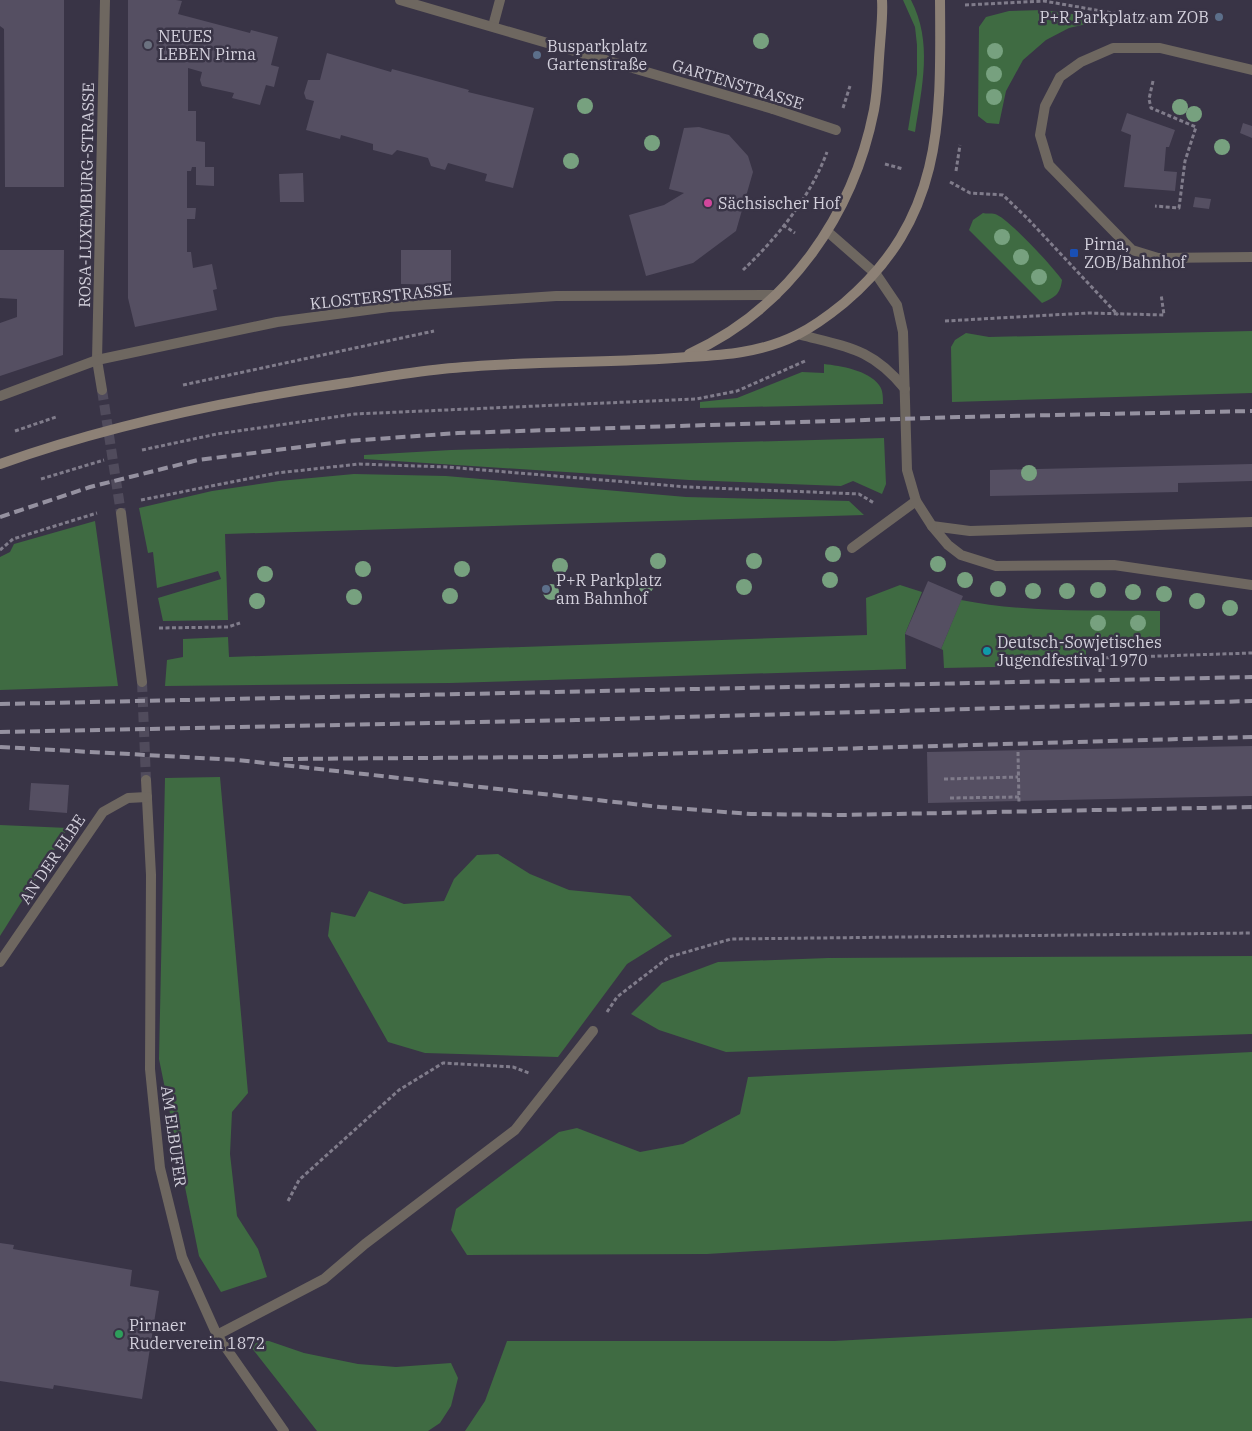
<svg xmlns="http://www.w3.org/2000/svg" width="1252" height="1431" font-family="'IBM Plex Serif',serif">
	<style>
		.green { fill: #3f6b42 }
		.building { fill: #554f62 }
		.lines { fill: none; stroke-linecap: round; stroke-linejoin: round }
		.minor-tunnel { stroke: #504b5c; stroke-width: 10; stroke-dasharray: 10 5; stroke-linecap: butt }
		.path { stroke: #807c8b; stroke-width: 3; stroke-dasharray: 4 2.5; stroke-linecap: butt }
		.service { stroke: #6e6760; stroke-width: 10 }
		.minor { stroke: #6e6760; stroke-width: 10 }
		.secondary { stroke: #8d8176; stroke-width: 10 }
		.rail { stroke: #9591a0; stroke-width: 4; stroke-dasharray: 10 5; stroke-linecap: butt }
		.tree { fill: #77a17f }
		.service-dot { fill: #5c6f8a; stroke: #393446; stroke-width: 2 }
		.worship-dot { fill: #6b7280; stroke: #393446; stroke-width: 2 }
		.hotel-dot { fill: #d1479c; stroke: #393446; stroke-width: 2 }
		.transit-dot { fill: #1a4fb4; stroke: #393446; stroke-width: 2 }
		.culture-dot { fill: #0f9aa8; stroke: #393446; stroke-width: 2 }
		.leisure-dot { fill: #2e9e5b; stroke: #393446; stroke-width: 2 }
		.labels { text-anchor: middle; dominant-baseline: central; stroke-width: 5; stroke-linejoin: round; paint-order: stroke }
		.poi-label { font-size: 16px; fill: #d3d0dc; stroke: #393446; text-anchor: start }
		.street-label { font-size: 16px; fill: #d3d0dc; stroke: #393446 }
	</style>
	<rect width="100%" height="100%" fill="#393446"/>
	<g class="green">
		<path d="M903,0h8c22,42 11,87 4,132l-7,-2 9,-56v-29l-2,-18z"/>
		<path d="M1044,10l64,9 -39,9 -23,12 -23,20 -17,31 -7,33 -12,-1 -9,-7 1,-89 7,-10 23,-6z"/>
		<path d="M983,213c3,1 8,0 12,1 12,3 59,54 67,66 -2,15 -7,17 -20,23l-73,-73 4,-10z"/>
		<path d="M1252,331v62l-300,9 -1,-55 4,-7 11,-7 23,4z"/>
		<path d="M824,364c17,2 44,6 55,21 4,5 4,12 4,19l-183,4v-6l37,-4 65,-26 22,1z"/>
		<path d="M884,438l2,46 -4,10 -29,-13 -12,5 -152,-6 -325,-21v-4l87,-5z"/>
		<path d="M354,474l92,2 240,21 163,4 15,14 -639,19 3,86 -65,1 -5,-23 63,-19 -3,-8 -61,17 -4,-36 -5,1 -9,-45 73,-17 67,-10z"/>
		<path d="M95,521l23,165 -118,4v-133l10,-5 4,-8z"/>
		<path d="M900,585l22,7 -17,42 1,35 -456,14 -285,3 2,-26 16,-3v-18l45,-2 1,20 638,-22 -1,-37z"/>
		<path d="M961,600c66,13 132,10 199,11v26l-74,2v26l-142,3 -1,-18 -2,-1z"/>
		<path d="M220,777l28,316 -16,19 -2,42 7,62 21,33 9,28 -46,15 -22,-36 -40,-197 6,-281z"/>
		<path d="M0,825l68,3 -68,108z"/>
		<path d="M498,854l32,20 39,16 61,6 42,40 -45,28 -69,93 -133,-4 -37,-11 -60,-106 3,-24 24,5 14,-26 35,13 40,-3 10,-22 23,-24z"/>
		<path d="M1252,956v78l-526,18 -67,-22 -28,-16 31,-31 56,-21 110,-4z"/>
		<path d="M1252,1052v169l-545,33 -240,1 -16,-25 5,-21 103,-77 18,-4 63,24 43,-8 57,-30 8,-37z"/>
		<path d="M1252,1318v113h-787l20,-30 22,-60h327z"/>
		<path d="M259,1341h10l35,12 54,11 38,3 55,-4 7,15 -7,28 -11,17 -12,8h-111l-66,-84z"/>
	</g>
	<g class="building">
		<path d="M0,0h64v187h-59l-1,-158 -4,-3z"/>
		<path d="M128,0h48l6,1 -4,13 72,19 1,-3 27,7 -7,28 8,2 -5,20 -8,-2 -6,20 -28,-7 2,-5 -32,-7 -2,-6 2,-8 -14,-4v43h8v30l9,1v25h9v19l-18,-1v-18h-4l-1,4h-4v37h9l-1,11h-8v33h4l2,16 19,-4 5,25 -4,1 4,20 -82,17 -7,-29z"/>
		<path d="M327,53l64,19 1,-3 77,21 -1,2 66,16 -21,80 -28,-7 2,-7 -39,-11 -3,7 -14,-4 -3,-8 -31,-8 -5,5 -19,-5v-6l-32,-9 -1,4 -34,-9 8,-29 -8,-2 -2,-6 4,-13h12z"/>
		<path d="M1127,113l48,17 -6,17h-3l-2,24 13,1 -2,19 -51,-4 7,-52 -10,-4z"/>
		<path d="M1243,123l9,3v12l-12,-5z"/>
		<path d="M699,127l30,8 19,21 5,16 -17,59 -43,32 -47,13 -17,-61 35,-10 20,-12 -15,-4 15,-61z"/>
		<path d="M303,173l1,29h-24l-1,-28z"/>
		<path d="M1195,197l16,2 -2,10 -16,-2z"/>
		<path d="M0,250h64l-1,105 -63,21v-53l17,-6v-18l-17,-1z"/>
		<path d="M401,250h50v35l-50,-1z"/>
		<path d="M1252,464v17l-74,2v9l-188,4v-26z"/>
		<path d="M928,581l35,15 -22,53 -36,-15z"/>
		<path d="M1252,746v50l-324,7 -1,-51z"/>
		<path d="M31,783l38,2 -2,28 -38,-3z"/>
		<path d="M0,1243l14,2 -1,4 119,21 -2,16 29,5 -17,108 -88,-14 -1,4 -53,-8z"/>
	</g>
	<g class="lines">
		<g class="minor-tunnel">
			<path d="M102,390l19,123"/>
			<path d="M142,682l4,98"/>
		</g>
		<g class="path">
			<path d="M965,5l79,-4 115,20"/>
			<path d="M1153,81l-4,18 2,9 45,19 -11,34 -6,47 -24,-2"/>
			<path d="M843,108l7,-22"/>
			<path d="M885,164l18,5"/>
			<path d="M956,171l4,-26"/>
			<path d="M950,182l20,11 33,2 24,23 91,97"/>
			<path d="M783,225l12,8"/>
			<path d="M743,270c34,-32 68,-74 84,-118"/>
			<path d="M945,321l143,-8 76,2 -3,-21"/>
			<path d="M183,385l251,-54"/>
			<path d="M15,431l41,-14"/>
			<path d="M142,450l75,-16 138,-20 341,-15 41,-8 68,-30"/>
			<path d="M41,479l63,-19"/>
			<path d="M141,500l136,-27 82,-9 88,3 240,20 172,7 15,9"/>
			<path d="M0,550l13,-11 84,-26"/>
			<path d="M159,628l69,-1 12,-4"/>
			<path d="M1100,672v-14l152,-5"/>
			<path d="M1018,752l1,52"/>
			<path d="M944,779l74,-2"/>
			<path d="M950,798l69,-1"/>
			<path d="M607,1012l10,-15 52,-40 62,-18 521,-6"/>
			<path d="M288,1201l11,-21 100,-90 44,-27 70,4 16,6"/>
		</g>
		<g class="service">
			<path d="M493,26l7,-26"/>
			<path d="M1252,70l-92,-22h-47l-32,14 -21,15 -15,29 -5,29 9,30 83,85 26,8 94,-1"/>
			<path d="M773,109l63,21"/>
			<path d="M1252,522l-282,9 -38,-5 16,19 13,10 35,11 118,-1 138,20"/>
			<path d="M852,548l64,-47"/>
			<path d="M217,1335l107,-56 41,-35 150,-114 78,-99"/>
		</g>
		<g class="minor">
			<path d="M400,0l373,109"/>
			<path d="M828,232l48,42 21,31 6,27 4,138 9,31 16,25"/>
			<path d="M801,335c47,12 72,14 104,54"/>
			<path d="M102,390l-5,-30 8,-360"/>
			<path d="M0,396l97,-36 180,-38 112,-15 167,-11 220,-1"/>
			<path d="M121,513l21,169"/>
			<path d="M146,780l5,95 -1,194 10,99 22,89 35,78 67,96"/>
			<path d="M0,962l103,-150 25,-14 19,-1"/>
		</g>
		<g class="secondary">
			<path d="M689,354c99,-45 164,-138 185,-244 4,-21 4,-43 6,-65 1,-15 3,-30 2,-45"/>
			<path d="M0,464c112,-40 229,-64 346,-81 32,-5 64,-11 96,-14 82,-9 164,-5 246,-12 18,-1 37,-2 54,-5 43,-7 69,-22 102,-49 100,-85 97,-183 96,-303"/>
		</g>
		<g class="rail">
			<path d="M0,517l90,-30 108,-27 150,-19 110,-8 501,-16 293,-6"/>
			<path d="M0,704l1252,-27"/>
			<path d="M0,732l576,-12 676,-19"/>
			<path d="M0,747l238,13 422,47 91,7 90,1 411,-8"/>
			<path d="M283,759l269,-2 700,-20"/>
		</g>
	</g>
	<g class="tree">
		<circle cx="761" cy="41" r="8"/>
		<circle cx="995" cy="51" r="8"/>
		<circle cx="994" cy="74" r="8"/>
		<circle cx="994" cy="97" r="8"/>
		<circle cx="585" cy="106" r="8"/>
		<circle cx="1180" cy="107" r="8"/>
		<circle cx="1194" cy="114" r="8"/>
		<circle cx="652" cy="143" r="8"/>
		<circle cx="1222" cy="147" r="8"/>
		<circle cx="571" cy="161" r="8"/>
		<circle cx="1002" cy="237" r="8"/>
		<circle cx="1021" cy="257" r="8"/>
		<circle cx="1039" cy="277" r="8"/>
		<circle cx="1029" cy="473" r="8"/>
		<circle cx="833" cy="554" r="8"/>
		<circle cx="658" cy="561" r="8"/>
		<circle cx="754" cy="561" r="8"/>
		<circle cx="938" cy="564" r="8"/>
		<circle cx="560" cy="566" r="8"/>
		<circle cx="363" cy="569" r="8"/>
		<circle cx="462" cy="569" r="8"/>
		<circle cx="265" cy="574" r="8"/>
		<circle cx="830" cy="580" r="8"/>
		<circle cx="965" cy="580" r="8"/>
		<circle cx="646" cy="585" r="8"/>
		<circle cx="744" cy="587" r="8"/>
		<circle cx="998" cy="589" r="8"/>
		<circle cx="1098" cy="590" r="8"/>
		<circle cx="1033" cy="591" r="8"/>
		<circle cx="1067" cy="591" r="8"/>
		<circle cx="551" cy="592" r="8"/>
		<circle cx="1133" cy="592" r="8"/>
		<circle cx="1164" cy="594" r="8"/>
		<circle cx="450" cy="596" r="8"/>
		<circle cx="354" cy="597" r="8"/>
		<circle cx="257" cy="601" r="8"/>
		<circle cx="1197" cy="601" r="8"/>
		<circle cx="1230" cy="608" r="8"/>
		<circle cx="1098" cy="623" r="8"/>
		<circle cx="1138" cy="623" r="8"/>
	</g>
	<g class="service-dot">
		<circle cx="1219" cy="17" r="5"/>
		<circle cx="537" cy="55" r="5"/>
		<circle cx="546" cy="589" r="5"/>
	</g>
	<circle class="worship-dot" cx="148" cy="45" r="5"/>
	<circle class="hotel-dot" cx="708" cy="203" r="5"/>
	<rect class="transit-dot" x="1069" y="248" width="10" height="10" rx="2.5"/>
	<circle class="culture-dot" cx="987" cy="651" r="5"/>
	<circle class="leisure-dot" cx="119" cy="1334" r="5"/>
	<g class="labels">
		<g class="poi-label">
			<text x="1209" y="17" text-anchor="end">P+R Parkplatz am ZOB</text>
			<text x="158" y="36">NEUES<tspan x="158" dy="18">LEBEN Pirna</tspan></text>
			<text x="547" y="46">Busparkplatz<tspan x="547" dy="18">Gartenstraße</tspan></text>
			<text x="718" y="203">Sächsischer Hof</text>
			<text x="1084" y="244">Pirna,<tspan x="1084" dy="18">ZOB/Bahnhof</tspan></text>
			<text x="556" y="580">P+R Parkplatz<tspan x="556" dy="18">am Bahnhof</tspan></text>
			<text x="997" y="642">Deutsch-Sowjetisches<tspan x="997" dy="18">Jugendfestival 1970</tspan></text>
			<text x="129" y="1325">Pirnaer<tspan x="129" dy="18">Ruderverein 1872</tspan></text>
		</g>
		<g class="street-label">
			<text transform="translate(738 84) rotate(17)">GARTENSTRASSE</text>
			<text transform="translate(86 195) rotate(-89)">ROSA-LUXEMBURG-STRASSE</text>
			<text transform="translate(381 296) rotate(-6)">KLOSTERSTRASSE</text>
			<text transform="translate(52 859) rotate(-56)">AN DER ELBE</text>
			<text transform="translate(174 1136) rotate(82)">AM ELBUFER</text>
		</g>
	</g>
</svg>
